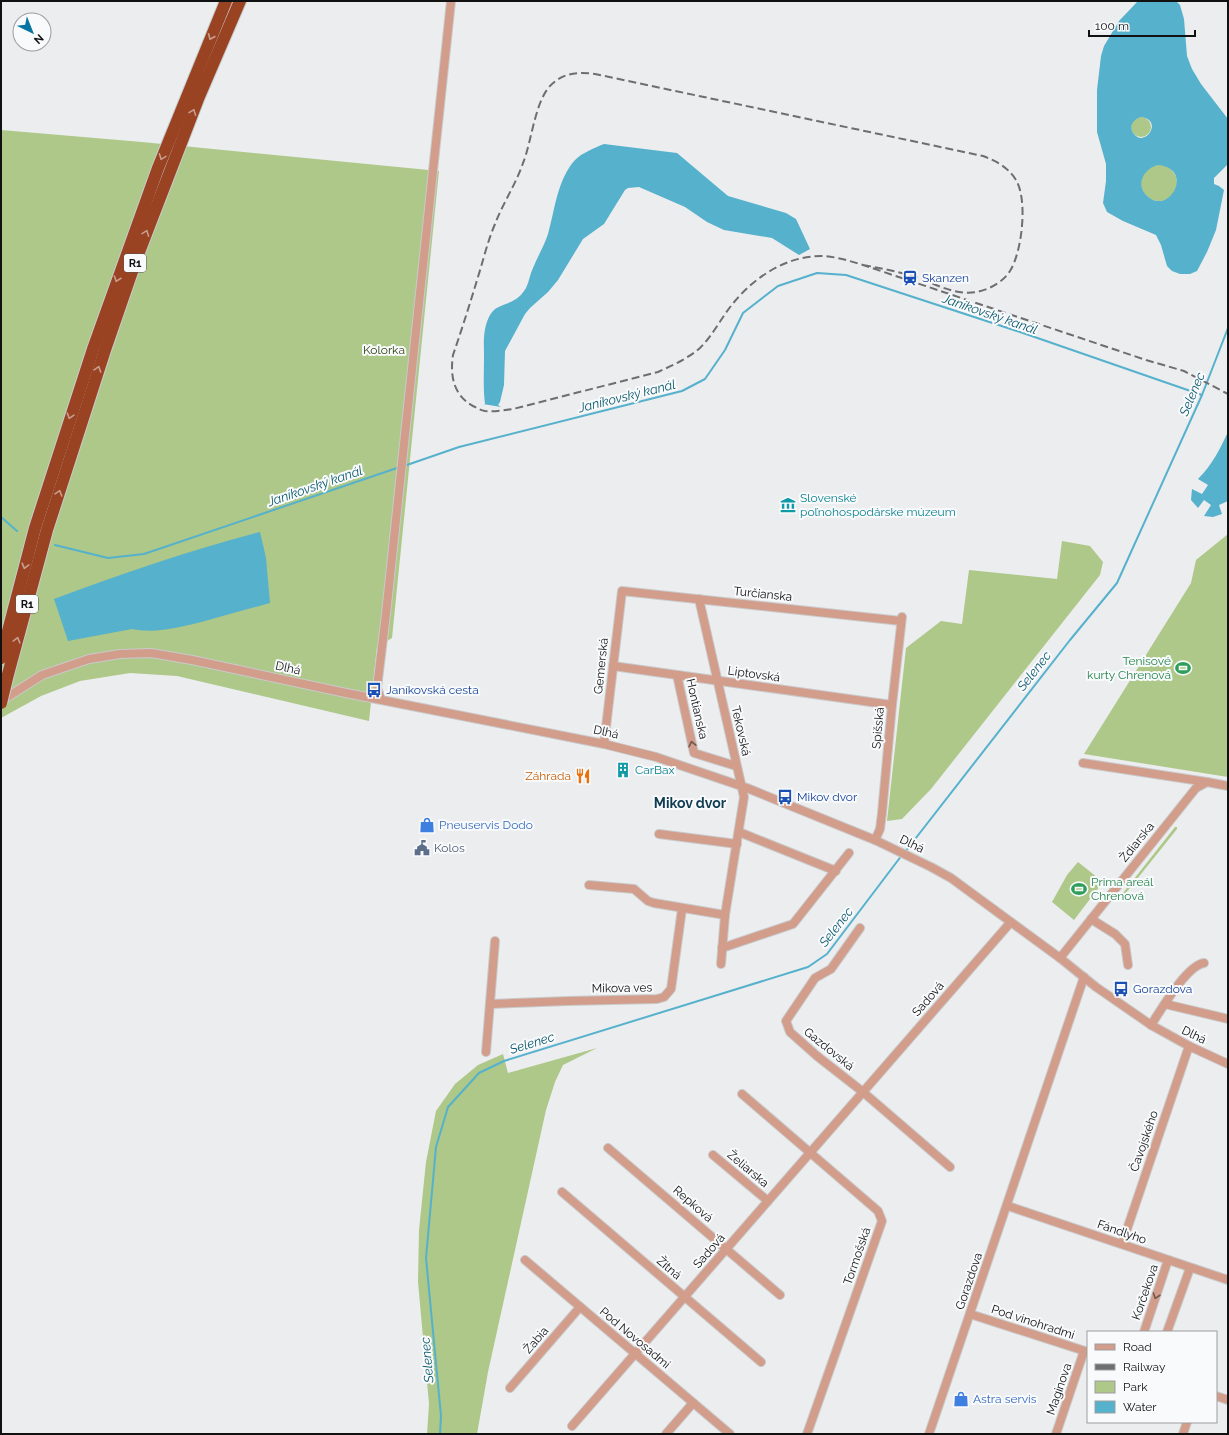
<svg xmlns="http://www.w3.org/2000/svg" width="1229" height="1435" font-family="Raleway,sans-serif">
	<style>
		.green { fill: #adc888 }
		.water { fill: #55b1cc; fill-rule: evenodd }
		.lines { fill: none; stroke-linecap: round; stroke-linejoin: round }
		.stream { stroke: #55b1cc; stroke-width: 2 }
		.minor-casing { stroke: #c9cacc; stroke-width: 10 }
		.highway-casing { stroke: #c9cacc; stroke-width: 14 }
		.minor { stroke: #d29d8a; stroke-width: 8 }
		.highway { stroke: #994322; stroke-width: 12 }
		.rail { stroke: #6e6e70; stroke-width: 2; stroke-dasharray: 8 4; stroke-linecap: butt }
		.highway-bridge-casing { stroke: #c9cacc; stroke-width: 14; stroke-linecap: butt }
		.highway-bridge { stroke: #994322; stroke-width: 12 }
		.oneway { stroke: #c99e8f }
		.oneway2 { stroke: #72574e }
		.labels { text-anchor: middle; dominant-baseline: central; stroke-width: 4; stroke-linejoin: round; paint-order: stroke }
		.shield { fill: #f9fafc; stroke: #575758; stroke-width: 1 }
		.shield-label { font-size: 11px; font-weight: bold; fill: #111112 }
		.transit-label { font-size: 12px; fill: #164399; stroke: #f9fafc; text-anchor: start }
		.park-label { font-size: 12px; fill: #2f4110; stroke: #f9fafc }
		.culture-label { font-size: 12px; fill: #0d838f; stroke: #f9fafc; text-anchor: start }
		.street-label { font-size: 12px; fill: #111112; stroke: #f9fafc }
		.leisure-label { font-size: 12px; fill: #27864d; stroke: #f9fafc; text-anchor: end }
		.food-label { font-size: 12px; fill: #c56008; stroke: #f9fafc; text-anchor: end }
		.shop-label { font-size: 12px; fill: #366cbe; stroke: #f9fafc; text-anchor: start }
		.service-label { font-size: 12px; fill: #4e5e75; stroke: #f9fafc; text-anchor: start }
		.water-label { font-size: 13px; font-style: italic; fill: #0c5a6d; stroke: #f9fafc }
		.quarter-label { font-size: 14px; font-weight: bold; fill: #103d52; stroke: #f9fafc }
	</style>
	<rect width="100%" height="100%" fill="#ecedef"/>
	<g class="green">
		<circle cx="1141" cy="127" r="10"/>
		<path d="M1,130l141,12 297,29 -47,467 -15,9 -8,74 -192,-45 -47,-3 -50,8 -39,15 -40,22z"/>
		<circle cx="1159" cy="183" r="18"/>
		<path d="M1228,534v243l-144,-23 107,-171 5,-23z"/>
		<path d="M1062,541l28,5 13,16 -3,13 -169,214 -29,30 -15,2 19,-173 35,-27 21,3 7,-54 88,9z"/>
		<path d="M1175,827h2v2l-52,65 -2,1v-2z"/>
		<path d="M1078,862l25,20 -29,38 -22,-18 15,-27z"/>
		<path d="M597,1048l-34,17 -8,17 -9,28 -58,262 -11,62h-50l2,-30 -11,-122 1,-52 7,-68 10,-51 19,-27 23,-19 25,-11 5,19z"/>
	</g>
	<g class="water">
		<path d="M1138,1h38l4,4 4,14 3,37 5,13 9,15 27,35v45l-14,14v6l5,2 5,4 -8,40 -9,22 -10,19 -7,3h-10l-8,-3 -5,-5 -6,-21 -5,-10 -33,-14 -16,-9 -4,-9 3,-22v-17l-9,-32v-42l4,-34 3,-10 15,-25zM1141,117c23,3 4,31 -7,17 -6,-7 -1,-15 7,-17zM1158,165c38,4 10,53 -12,30 -11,-12 -1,-27 12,-30z"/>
		<path d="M604,144l73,9 51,43 58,17 10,6 14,30 -11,6 -27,-17 -48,-8 -17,-8 -22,-15 -46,-20 -11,1 -3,2 -21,34 -21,15 -25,41 -10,12 -18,16 -5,6 -20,37 -1,34 -4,17 -2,3 3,2 -18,-3h2c-2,-16 -1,-32 -1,-48 0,-11 -1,-20 2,-31 7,-22 14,-16 30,-26 4,-2 8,-8 10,-11 3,-6 4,-14 7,-20 5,-12 11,-22 15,-34 7,-24 9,-54 27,-74 7,-7 19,-12 29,-16z"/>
		<path d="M1228,432v69l-9,4 3,9 -9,3 -9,-1 7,-11 -7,-5 -6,8 -7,-8 1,-11 10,5 6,-9 -10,-6c14,-14 22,-30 30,-47z"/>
		<path d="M260,532l6,26 4,45c-22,6 -43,12 -65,18 -24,6 -49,13 -73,8l-64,12 -14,-42c68,-25 136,-49 206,-67z"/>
	</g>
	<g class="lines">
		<g class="stream">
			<path d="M404,466l55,-19 223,-56 23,-12 20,-29 18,-37 35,-27 39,-13 29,2 177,58 179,62"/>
			<path d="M1,517l16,14"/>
			<path d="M55,545l53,13 36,-4 256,-87"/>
			<path d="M905,852l165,-212 47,-57 85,-188 26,-67"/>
			<path d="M440,1434l1,-18 -15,-158 10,-111 12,-40 31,-34 25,-12 304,-94 19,-13 75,-99"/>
		</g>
		<defs>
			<g id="minor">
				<path d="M699,599l45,198 -19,118 -4,49"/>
				<path d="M613,666l279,39"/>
				<path d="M677,675l17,78 42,13"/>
				<path d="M381,699l-4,-11 9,-74 65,-613"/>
				<path d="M1,701l41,-26 47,-16 31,-5 31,-1 41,7 154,33 258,51 52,13 91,31 128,52 56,27 20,11 109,80 36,29 55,38 38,21 39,18"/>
				<path d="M604,744l18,-153 279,30"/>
				<path d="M1083,763l124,19"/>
				<path d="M739,832l97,39"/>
				<path d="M659,834l78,10"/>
				<path d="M875,840l5,-11 2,-16 10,-108 10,-88"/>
				<path d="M589,885l45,4 14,12 6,2 71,12"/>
				<path d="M1091,919l24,15 10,10 3,21"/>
				<path d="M722,948l71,-24 56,-71"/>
				<path d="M1060,958l136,-170 11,-6 21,4"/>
				<path d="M490,1004l78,-3 89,-2 7,-2 7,-8 11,-80"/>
				<path d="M1165,1004l63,15"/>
				<path d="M1151,1025c10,-15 35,-59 53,-62"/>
				<path d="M486,1052l9,-111"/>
				<path d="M742,1094l136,117 4,10 -75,213"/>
				<path d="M608,1148l172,147"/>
				<path d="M713,1155l55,46"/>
				<path d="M950,1167l-87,-75 147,-169"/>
				<path d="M562,1192l199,170"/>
				<path d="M1008,1206l220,74"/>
				<path d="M1122,1244l67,-198"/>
				<path d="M525,1260l205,174"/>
				<path d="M970,1314l118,38"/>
				<path d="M1144,1332l24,-72"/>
				<path d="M1167,1332l23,-64"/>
				<path d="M510,1388l70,-81"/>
				<path d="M1216,1396l12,4"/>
				<path d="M572,1426l291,-334 -46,-36 -27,-24 -4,-11 29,-43 16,-9 29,-41"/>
				<path d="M666,1434l27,-31"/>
				<path d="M929,1434l155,-457"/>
				<path d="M1056,1434l28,-83"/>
				<path d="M1183,1434l4,-12"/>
			</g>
			<g id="highway">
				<path d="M1,658l34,-130 58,-179 65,-181 68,-167"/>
				<path d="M7,678l40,-148 58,-180 31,-90 62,-161 42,-98"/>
			</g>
		</defs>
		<use href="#minor" class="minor-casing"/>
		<use href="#highway" class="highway-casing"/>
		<use href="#minor" class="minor"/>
		<use href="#highway" class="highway"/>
		<path class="rail" d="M863,265c18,3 36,7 53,12 20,7 39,19 61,15 13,-3 26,-10 33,-21 12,-19 18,-71 6,-91 -8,-13 -20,-19 -33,-24l-388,-82c-16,-2 -30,-2 -43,10 -17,15 -20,57 -29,79 -7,21 -20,40 -28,61 -6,14 -10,29 -14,43 -9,30 -18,59 -28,88 -3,20 0,40 20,51 4,2 7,4 12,5 9,1 19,-1 28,-2l145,-37c15,-7 29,-13 42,-24 14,-14 22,-32 35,-47 22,-26 54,-46 89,-45 13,1 26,5 39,9l283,95 38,11 44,23"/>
		<defs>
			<path id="highway-bridge" d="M1,703l6,-25"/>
		</defs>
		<use href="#highway-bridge" class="highway-bridge-casing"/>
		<use href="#highway-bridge" class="highway-bridge"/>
	</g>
	<defs><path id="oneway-chevron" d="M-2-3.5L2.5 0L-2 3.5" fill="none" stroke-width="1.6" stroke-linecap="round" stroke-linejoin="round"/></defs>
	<g class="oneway">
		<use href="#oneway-chevron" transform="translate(211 37) rotate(113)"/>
		<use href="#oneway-chevron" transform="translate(193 112) rotate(-69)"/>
		<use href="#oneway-chevron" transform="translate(162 157) rotate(111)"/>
		<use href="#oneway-chevron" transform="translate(146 233) rotate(-69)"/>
		<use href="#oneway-chevron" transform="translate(117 279) rotate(109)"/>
		<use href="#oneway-chevron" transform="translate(98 369) rotate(-72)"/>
		<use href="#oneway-chevron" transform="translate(70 416) rotate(107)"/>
		<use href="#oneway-chevron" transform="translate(59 493) rotate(-73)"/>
		<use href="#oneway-chevron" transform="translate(25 566) rotate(105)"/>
		<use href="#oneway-chevron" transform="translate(17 640) rotate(-75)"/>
	</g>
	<g class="oneway2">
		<use href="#oneway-chevron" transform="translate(692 744) rotate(-103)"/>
		<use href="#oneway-chevron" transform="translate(1156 1296) rotate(109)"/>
	</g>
	<defs>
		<symbol id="station-bare" viewBox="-9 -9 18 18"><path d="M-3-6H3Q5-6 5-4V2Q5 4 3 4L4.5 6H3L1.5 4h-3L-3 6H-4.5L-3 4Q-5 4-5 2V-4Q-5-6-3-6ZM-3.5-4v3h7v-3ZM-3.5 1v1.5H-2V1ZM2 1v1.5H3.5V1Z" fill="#1a4fb4" stroke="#f9fafc" stroke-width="2.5" paint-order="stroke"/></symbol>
		<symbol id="museum-bare" viewBox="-9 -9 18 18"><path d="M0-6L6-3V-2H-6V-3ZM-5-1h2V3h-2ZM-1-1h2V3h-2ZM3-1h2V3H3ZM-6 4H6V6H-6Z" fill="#0f9aa8" stroke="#f9fafc" stroke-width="2.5" paint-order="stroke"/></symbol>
		<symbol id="stadium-bare" viewBox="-9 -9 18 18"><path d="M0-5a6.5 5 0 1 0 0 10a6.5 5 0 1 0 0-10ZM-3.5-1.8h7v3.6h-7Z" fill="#2e9e5b" stroke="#f9fafc" stroke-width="2.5" paint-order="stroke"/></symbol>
		<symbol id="bus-bare" viewBox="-9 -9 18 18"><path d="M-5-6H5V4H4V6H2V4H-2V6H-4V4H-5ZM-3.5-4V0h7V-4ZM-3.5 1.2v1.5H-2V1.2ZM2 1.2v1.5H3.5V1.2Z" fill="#1a4fb4" stroke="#f9fafc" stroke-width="2.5" paint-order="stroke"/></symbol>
		<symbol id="building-bare" viewBox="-9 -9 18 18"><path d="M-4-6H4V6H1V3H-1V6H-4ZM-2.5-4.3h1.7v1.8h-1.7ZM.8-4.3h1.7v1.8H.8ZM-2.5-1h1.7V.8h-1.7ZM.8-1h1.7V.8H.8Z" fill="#0f9aa8" stroke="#f9fafc" stroke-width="2.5" paint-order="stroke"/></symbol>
		<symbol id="restaurant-bare" viewBox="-9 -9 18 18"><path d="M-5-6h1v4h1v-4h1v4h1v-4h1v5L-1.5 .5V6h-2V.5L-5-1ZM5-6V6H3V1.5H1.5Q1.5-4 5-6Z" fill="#e8710a" stroke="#f9fafc" stroke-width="2.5" paint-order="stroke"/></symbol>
		<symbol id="shop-bare" viewBox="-9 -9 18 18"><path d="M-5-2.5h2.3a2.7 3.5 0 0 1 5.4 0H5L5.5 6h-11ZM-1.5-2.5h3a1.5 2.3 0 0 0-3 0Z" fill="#3f7fe0" stroke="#f9fafc" stroke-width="2.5" paint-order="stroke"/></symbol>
		<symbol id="civic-bare" viewBox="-9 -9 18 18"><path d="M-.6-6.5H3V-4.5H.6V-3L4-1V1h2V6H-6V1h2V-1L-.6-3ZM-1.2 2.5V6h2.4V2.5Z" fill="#5c6f8a" stroke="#f9fafc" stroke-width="2.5" paint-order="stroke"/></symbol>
	</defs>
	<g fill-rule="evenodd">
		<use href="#station-bare" x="899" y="267" width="22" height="22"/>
		<use href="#museum-bare" x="777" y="494" width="22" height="22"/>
		<use href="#stadium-bare" x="1172" y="657" width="22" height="22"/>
		<use href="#bus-bare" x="363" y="679" width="22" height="22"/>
		<use href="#building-bare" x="612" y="759" width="22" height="22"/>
		<use href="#restaurant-bare" x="572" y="765" width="22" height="22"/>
		<use href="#bus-bare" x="774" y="786" width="22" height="22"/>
		<use href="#shop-bare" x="416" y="814" width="22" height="22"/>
		<use href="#civic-bare" x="411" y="837" width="22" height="22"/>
		<use href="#stadium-bare" x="1068" y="878" width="22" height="22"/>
		<use href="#bus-bare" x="1110" y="978" width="22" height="22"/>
		<use href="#shop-bare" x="950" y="1388" width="22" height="22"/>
	</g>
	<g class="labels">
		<g class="shield">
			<rect x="124" y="254" width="22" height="18" rx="3"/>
			<rect x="16" y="595" width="22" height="18" rx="3"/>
		</g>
		<g class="shield-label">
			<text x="135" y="263">R1</text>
			<text x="27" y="604">R1</text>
		</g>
		<g class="transit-label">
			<text x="922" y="278">Skanzen</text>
			<text x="386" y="690">Janíkovská cesta</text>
			<text x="797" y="797">Mikov dvor</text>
			<text x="1133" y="989">Gorazdova</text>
		</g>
		<g class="park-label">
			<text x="384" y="350">Kolorka</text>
		</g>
		<g class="culture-label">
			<text x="800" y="498">Slovenské<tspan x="800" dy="14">poľnohospodárske múzeum</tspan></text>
			<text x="635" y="770">CarBax</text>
		</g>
		<g class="street-label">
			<text transform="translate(763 594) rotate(6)">Turčianska</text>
			<text transform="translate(601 666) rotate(-84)">Gemerská</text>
			<text transform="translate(288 668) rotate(12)">Dlhá</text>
			<text transform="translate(754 674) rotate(8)">Liptovská</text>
			<text transform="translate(697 709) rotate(77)">Hontianska</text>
			<text transform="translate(878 728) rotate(-85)">Spišská</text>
			<text transform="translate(741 731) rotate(77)">Tekovská</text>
			<text transform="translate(606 732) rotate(12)">Dlhá</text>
			<text transform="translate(1137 842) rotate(-51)">Ždiarska</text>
			<text transform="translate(912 844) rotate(26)">Dlhá</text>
			<text transform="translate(622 988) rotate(-1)">Mikova ves</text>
			<text transform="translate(928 999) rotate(-49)">Sadová</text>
			<text transform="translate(1194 1035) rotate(26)">Dlhá</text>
			<text transform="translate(829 1049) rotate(39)">Gazdovská</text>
			<text transform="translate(1144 1141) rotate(-71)">Čavojského</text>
			<text transform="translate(748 1169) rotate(40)">Želiarska</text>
			<text transform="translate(693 1204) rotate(41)">Repková</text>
			<text transform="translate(1122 1232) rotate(19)">Fándlyho</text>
			<text transform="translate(709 1251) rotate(-49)">Sadová</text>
			<text transform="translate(857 1256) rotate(-71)">Tormošská</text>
			<text transform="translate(669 1268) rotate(41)">Žitná</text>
			<text transform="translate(969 1281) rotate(-71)">Gorazdova</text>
			<text transform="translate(1145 1292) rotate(-71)">Korčekova</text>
			<text transform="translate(1033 1322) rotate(18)">Pod vinohradmi</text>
			<text transform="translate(635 1338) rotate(40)">Pod Novosadmi</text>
			<text transform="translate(536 1340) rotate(-49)">Žabia</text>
			<text transform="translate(1059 1389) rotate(-71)">Maginova</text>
		</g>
		<g class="leisure-label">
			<text x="1171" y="661">Tenisové<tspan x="1171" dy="14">kurty Chrenová</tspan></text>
			<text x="1091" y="882" text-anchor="start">Prima areál<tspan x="1091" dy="14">Chrenová</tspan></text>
		</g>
		<g class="food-label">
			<text x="571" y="776">Záhrada</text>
		</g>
		<g class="shop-label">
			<text x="439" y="825">Pneuservis Dodo</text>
			<text x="973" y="1399">Astra servis</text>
		</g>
		<g class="service-label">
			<text x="434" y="848">Kolos</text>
		</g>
		<g class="water-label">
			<text transform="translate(990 314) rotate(19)">Janíkovský kanál</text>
			<text transform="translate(1192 394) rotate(-67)">Selenec</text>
			<text transform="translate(627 396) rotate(-14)">Janíkovský kanál</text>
			<text transform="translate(315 486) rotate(-19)">Janíkovský kanál</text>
			<text transform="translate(1034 671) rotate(-52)">Selenec</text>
			<text transform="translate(836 927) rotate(-52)">Selenec</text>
			<text transform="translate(532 1043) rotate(-17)">Selenec</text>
			<text transform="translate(427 1360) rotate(-95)">Selenec</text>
		</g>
		<g class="quarter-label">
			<text x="690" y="803">Mikov dvor</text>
		</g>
	</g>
	<rect width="1229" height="1435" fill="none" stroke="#111112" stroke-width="4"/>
	<rect x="1087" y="1331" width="130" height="92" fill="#f9fafc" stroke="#9c9d9e"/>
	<rect x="1095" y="1344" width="20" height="6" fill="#d29d8a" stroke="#9c9d9e"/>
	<text x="1123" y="1351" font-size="12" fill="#111112">Road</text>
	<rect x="1095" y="1364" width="20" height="6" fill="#6e6e70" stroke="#9c9d9e"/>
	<text x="1123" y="1371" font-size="12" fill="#111112">Railway</text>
	<rect x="1095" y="1381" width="20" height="12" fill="#adc888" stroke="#9c9d9e"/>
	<text x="1123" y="1391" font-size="12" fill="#111112">Park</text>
	<rect x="1095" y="1401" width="20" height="12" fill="#55b1cc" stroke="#9c9d9e"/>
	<text x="1123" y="1411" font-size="12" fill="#111112">Water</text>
	<g transform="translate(32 32) rotate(137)"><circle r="19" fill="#f9fafc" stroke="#9c9d9e"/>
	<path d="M0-3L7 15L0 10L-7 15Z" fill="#0676a0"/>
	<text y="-6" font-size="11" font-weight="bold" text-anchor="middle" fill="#111112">N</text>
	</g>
	<path d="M1089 30v6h106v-6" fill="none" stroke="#111112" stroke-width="2"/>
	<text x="1095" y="30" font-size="12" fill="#111112" stroke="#f9fafc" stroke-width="3" paint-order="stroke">100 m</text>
</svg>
